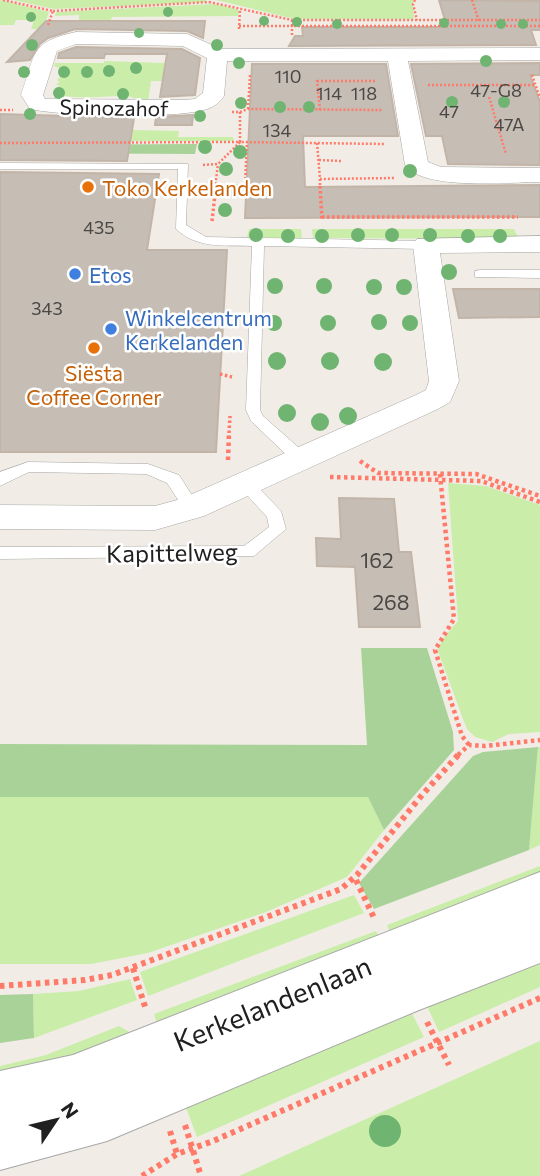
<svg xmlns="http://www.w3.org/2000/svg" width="540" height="1176" font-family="Commissioner,sans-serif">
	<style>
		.grass { fill: #caedaa }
		.forest { fill: #a9d299 }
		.building { fill: #c6bdb5; stroke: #c3b4a8; stroke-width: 2 }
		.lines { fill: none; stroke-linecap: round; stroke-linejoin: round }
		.service-casing { stroke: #a7a7a7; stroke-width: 1 }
		.minor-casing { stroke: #a7a7a7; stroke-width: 1 }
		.tertiary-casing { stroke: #a7a7a7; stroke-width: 2 }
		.path-far3 { stroke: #ff7a69; stroke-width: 2.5; stroke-dasharray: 2 2; stroke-linecap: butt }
		.path-far2 { stroke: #ff7a69; stroke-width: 3.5; stroke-dasharray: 2.5 2.5; stroke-linecap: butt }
		.path-far1 { stroke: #ff7a69; stroke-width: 4.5; stroke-dasharray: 3.5 3.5; stroke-linecap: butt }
		.path { stroke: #ff7a69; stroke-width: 6; stroke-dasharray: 4.5 4.5; stroke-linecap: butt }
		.service { fill: #fff; fill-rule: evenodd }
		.minor { fill: #fff; fill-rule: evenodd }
		.tertiary { fill: #fff; fill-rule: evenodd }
		.tree { fill: #70b472 }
		.food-dot { fill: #e8710a; stroke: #fff; stroke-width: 2.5 }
		.shop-dot { fill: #3f7fe0; stroke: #fff; stroke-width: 2.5 }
		.labels { text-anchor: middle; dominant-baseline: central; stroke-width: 5; stroke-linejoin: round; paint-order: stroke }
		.far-number-label { font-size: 18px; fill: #4a4745 }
		.far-street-label { font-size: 21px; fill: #202020; stroke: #fff }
		.far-food-label { font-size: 21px; fill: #c56008; stroke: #fff; text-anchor: start }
		.far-shop-label { font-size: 21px; fill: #366cbe; stroke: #fff; text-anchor: start }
		.number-label { font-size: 21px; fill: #4a4745 }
		.street-label { font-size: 24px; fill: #202020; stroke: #fff }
		.near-street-label { font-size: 28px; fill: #202020; stroke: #fff }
	</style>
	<rect width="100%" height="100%" fill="#f1ede6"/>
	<g class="grass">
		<path d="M0,0l49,12 -6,17h-12l3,-9h-18l-2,5h-14z"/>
		<path d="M13,0h193l1,2 -153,7z"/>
		<path d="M216,0h197l1,19h-119z"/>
		<path d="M214,4l22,5 3,1 -1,6 -126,1 -1,3 -32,1v-6l-24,1 1,-4z"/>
		<path d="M104,61l61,2 -2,18h-12l-3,21c-8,0 -14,-5 -21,-6 -19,-1 -57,5 -74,-3l5,-2 -3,-3 5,-2 -4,-2 4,-2 -3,-2 6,-6 -3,-2 3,-2 -9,-4 1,-3h49z"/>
		<path d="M132,130l47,1 -1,6h55l1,4h-234l131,-5z"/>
		<path d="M249,229h52l1,10 -55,-2z"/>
		<path d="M312,229h202l5,10 -206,-1z"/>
		<path d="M448,483l38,3 54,19v227l-31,2 -17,8 -17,-5 -8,-8 -4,-10 -25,-68 4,-11 16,-19z"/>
		<path d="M538,747h2v98l-11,5z"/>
		<path d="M0,797h368l16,33 -37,47 -81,35 -118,41 -57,11h-91z"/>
		<path d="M540,866v16l-146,61 -7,-18z"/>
		<path d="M354,895l10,18 -216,83 -8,-24z"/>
		<path d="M376,931l7,15 -222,91 -7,-23z"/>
		<path d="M540,950v37l-101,45 -17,-37z"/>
		<path d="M130,979l7,21 -103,38 -1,-44 46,-3z"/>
		<path d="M406,1002l18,35 -227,100 -15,-40z"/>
		<path d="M119,1026l9,5 4,6 -132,52v-23l46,-11z"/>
		<path d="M540,1041v135h-301z"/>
	</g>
	<g class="forest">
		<path d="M197,144l-2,10 -195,-1v-8z"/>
		<path d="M361,648h66l26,84 1,18 -70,80 -16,-33h-368v-53l367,1z"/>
		<path d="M538,747l-9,103 -155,59 -15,-26 114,-127 10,-4z"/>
		<path d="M33,994l1,44 -34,5v-48z"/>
	</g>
	<g class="building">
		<path d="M439,0l101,1v29h-9l5,15 -247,1 6,-10h8l-1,-9h145z"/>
		<path d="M46,21h159l-2,17 -16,-7 -112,-2 -27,9 -8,6 -10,16 -23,2z"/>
		<path d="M76,47l106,2 18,9 -5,37 -35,2 7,-43h-62l-1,4h-46l1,-5z"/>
		<path d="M540,63v12h-10l10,27v63l-92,-1 -6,-28h-16l-15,-72z"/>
		<path d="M252,64h134l12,72h-95l2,51 235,-2v32l-295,1z"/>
		<path d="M0,114l134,4 -7,43 -127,-1z"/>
		<path d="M193,115l-1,10h-37l1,-8z"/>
		<path d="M0,172l159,2 -12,76h80l-11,202h-216z"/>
		<path d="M453,289h87v28l-81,1z"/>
		<path d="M339,498l55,1 5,53h12l9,75h-61l-4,-60 -38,-1 -1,-28 25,1z"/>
	</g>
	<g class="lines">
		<defs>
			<g id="service">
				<path d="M0,163l188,1 -2,61 20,12 220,4 6,4 -6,4 -162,-3 -4,164 3,6 44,39 2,4 -8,5 -6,-1 -44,-42 -5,-11 6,-164c-29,-1 -54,3 -76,-17l2,-60h-178z"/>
				<path d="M480,270h60v8l-65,-1v-6z"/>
				<path d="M28,462l120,2 31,11 21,33 -8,6 -6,-2 -19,-29 -21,-9 -117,-2 -29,14v-14z"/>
				<path d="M245,479l6,1 30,31 5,18 -32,27 -254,3v-12l244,-1 25,-19 -2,-10 -30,-33z"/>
			</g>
			<g id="minor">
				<path d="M76,32l111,2 34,15 319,-1v12l-132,1 20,101 13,5 99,1v14c-31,0 -117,9 -135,-17l-17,-104h-161l-3,35c-4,6 -10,11 -17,13 -27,10 -147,7 -177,0l-9,-14c15,-41 8,-53 55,-63zM76,44l107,2 24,12 -4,35 -8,6 -11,1 -139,-1 -2,-4 14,-44z"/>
				<path d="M540,236v16l-100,1 19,128 -9,21 -12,7 -234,107 -49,14 -155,-1v-24l155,1 26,-7 235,-104 10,-5 3,-9 -16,-136 4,-6z"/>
			</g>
			<path id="tertiary" d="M540,872v91l-121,47 -312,131 -107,29v-99l73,-16z"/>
		</defs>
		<use href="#service" class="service-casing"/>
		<use href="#minor" class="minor-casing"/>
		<use href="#tertiary" class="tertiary-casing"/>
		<g class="path-far3">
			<path d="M3,0l50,11 -5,14"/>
			<path d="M415,0l-2,4 4,16"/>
			<path d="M472,0l7,21"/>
			<path d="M209,2l83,18h248"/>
			<path d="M53,11l156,-9"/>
			<path d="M292,20v6h248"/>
			<path d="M239,26h53v9"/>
			<path d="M239,29l1,-20"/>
			<path d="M532,75l8,23"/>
			<path d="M317,80l3,30"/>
			<path d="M317,81h59"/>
			<path d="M428,85h108"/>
			<path d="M489,97l17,57"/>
			<path d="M248,109l2,-34"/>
			<path d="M0,110h13"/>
			<path d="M240,112l8,-3 134,1"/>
			<path d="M0,143l240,-1v-30h-10"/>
			<path d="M317,143l3,36 75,-1"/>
			<path d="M319,160l22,1"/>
			<path d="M203,165l15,-1 22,-22 145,2"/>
			<path d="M320,179v9"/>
			<path d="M245,183l2,-41"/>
			<path d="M215,188l3,-24"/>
		</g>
		<g class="path-far2">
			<path d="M320,186l2,34"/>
			<path d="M322,217h196"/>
			<path d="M212,221l4,-35"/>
			<path d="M220,374l12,3"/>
			<path d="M229,433l1,-17"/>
		</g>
		<g class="path-far1">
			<path d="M228,460l1,-28"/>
			<path d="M360,461l18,12 98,1 64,22"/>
			<path d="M440,474l14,145 -19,31 27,86 7,9"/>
			<path d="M330,477l151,4 59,21"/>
			<path d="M458,755l11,-10 16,1 55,-6"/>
		</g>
		<g class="path">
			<path d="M356,880l19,40"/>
			<path d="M133,968l13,42"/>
			<path d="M0,986l85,-6 27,-5 229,-86 16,-14 65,-80 38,-42"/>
			<path d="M427,1022l22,43"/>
			<path d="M185,1125l16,51"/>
			<path d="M170,1131l7,23"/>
			<path d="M142,1176l35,-22 36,-13 327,-143"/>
		</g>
		<use href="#service" class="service"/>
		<use href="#minor" class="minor"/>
		<use href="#tertiary" class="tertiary"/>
	</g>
	<g class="tree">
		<circle cx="168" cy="12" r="5"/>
		<circle cx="31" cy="17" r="5"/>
		<circle cx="264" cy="21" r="5"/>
		<circle cx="297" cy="22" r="5"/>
		<circle cx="444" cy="23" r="5"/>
		<circle cx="337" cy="24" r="5"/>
		<circle cx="501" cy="24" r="5"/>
		<circle cx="523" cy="24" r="5"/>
		<circle cx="139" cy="33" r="5"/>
		<circle cx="32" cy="45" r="6"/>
		<circle cx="217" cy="45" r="6"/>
		<circle cx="486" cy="61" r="6"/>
		<circle cx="239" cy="63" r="6"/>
		<circle cx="136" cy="68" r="6"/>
		<circle cx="109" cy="71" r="6"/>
		<circle cx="24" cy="72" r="6"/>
		<circle cx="64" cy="72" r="6"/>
		<circle cx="87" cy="72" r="6"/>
		<circle cx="59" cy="93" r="6"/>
		<circle cx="123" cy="94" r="6"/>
		<circle cx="452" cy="102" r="6"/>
		<circle cx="504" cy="102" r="6"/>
		<circle cx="241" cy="103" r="6"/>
		<circle cx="280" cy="107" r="6"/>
		<circle cx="309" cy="107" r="6"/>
		<circle cx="30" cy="114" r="6"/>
		<circle cx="200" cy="116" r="6"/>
		<circle cx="205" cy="147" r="7"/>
		<circle cx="240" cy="152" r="7"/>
		<circle cx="226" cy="169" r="7"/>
		<circle cx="410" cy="171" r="7"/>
		<circle cx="235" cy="191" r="7"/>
		<circle cx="225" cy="210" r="7"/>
		<circle cx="256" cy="235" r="7"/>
		<circle cx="358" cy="235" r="7"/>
		<circle cx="392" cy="235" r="7"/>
		<circle cx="430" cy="235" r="7"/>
		<circle cx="288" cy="236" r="7"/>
		<circle cx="322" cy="236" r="7"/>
		<circle cx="468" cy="236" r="7"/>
		<circle cx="500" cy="236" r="7"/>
		<circle cx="449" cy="272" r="8"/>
		<circle cx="275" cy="286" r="8"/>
		<circle cx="324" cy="286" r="8"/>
		<circle cx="374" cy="287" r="8"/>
		<circle cx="404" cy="287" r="8"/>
		<circle cx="379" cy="322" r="8"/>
		<circle cx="274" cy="323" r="8"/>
		<circle cx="328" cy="323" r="8"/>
		<circle cx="410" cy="323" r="8"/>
		<circle cx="277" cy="361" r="9"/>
		<circle cx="330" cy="361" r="9"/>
		<circle cx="383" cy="362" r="9"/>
		<circle cx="287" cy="413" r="9"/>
		<circle cx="348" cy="416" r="9"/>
		<circle cx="320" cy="422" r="9"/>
		<circle cx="385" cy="1131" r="16"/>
	</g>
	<g class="food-dot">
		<circle cx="88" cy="187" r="7"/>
		<circle cx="94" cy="348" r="7"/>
	</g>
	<g class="shop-dot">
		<circle cx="75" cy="274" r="7"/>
		<circle cx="111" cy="329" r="7"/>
	</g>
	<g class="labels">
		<g class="far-number-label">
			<text x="288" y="76">110</text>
			<text x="496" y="90">47-G8</text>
			<text x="329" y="93">114</text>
			<text x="364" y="93">118</text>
			<text x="449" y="111">47</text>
			<text x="509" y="124">47A</text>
			<text x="277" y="130">134</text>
			<text x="99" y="227">435</text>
			<text x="47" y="308">343</text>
		</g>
		<g class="far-street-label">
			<text transform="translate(114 107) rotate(1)">Spinozahof</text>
		</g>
		<g class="far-food-label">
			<text x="102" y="187">Toko Kerkelanden</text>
			<text x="94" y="372" text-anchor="middle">Siësta<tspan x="94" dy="24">Coffee Corner</tspan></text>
		</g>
		<g class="far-shop-label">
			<text x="89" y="274">Etos</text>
			<text x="125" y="317">Winkelcentrum<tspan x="125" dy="24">Kerkelanden</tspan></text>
		</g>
		<g class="number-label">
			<text x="377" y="559">162</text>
			<text x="391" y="601">268</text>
		</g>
		<g class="street-label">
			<text transform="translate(172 552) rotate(-1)">Kapittelweg</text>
		</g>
		<g class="near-street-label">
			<text transform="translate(272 1003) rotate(-22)">Kerkelandenlaan</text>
		</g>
	</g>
	<g transform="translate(56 1120) rotate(55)" stroke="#ffffff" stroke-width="5" paint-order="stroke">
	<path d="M0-5L12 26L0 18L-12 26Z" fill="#202020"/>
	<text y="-10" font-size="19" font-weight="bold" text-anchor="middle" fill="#202020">N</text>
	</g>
</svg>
